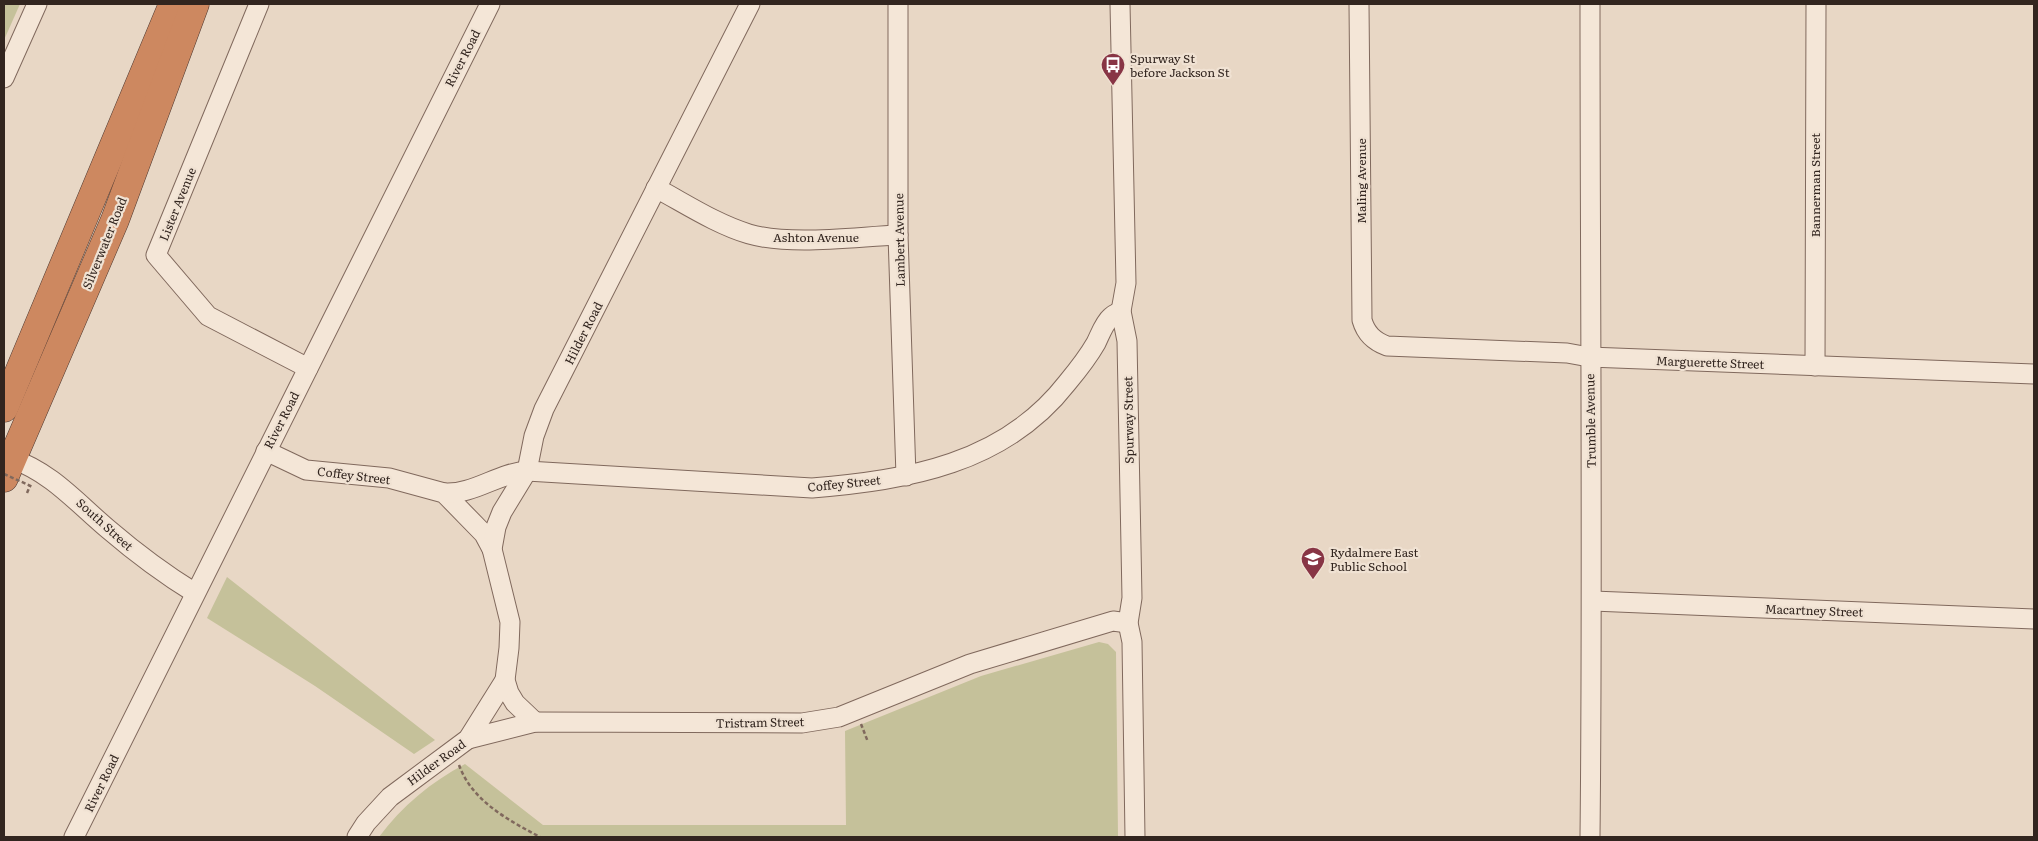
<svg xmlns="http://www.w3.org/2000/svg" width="2038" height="841" font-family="Literata,serif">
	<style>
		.green { fill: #c5c19a }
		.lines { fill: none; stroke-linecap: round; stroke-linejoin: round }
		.minor-casing { stroke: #80695d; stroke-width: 21 }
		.highway-casing { stroke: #4f3931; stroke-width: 29 }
		.path { stroke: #80695d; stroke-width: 2.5; stroke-dasharray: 4 2.5; stroke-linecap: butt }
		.minor { stroke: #f4e6d7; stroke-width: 19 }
		.highway { stroke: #cd8860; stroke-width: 28 }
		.path-bridge { stroke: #80695d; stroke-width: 2.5; stroke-dasharray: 4 2.5; stroke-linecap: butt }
		.labels { text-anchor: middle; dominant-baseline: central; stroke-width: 4.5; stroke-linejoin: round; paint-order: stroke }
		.street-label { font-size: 12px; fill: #32251f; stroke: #f0e2d3 }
		.poi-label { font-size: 12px; fill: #32251f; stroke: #f0e2d3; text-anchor: start }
	</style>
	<rect width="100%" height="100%" fill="#e8d7c5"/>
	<g class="green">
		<path d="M4,4h16l-16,36z"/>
		<path d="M227,577l208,163 -21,14 -99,-68 -108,-68z"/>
		<path d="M1099,642l9,2 8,8 2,185h-739c23,-31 52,-55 86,-73l78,61h303l-1,-94 136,-55z"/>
	</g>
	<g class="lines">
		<defs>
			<g id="minor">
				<path d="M259,4l-103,251 52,61 100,52"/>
				<path d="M898,4v231l8,241"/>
				<path d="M1120,4l6,279 -5,28 6,30 5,257 -4,25 4,19 3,195"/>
				<path d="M1359,4l3,316c4,14 12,21 25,26l180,7 22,4 445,17"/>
				<path d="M1590,4c0,278 3,555 0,833"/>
				<path d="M4,78l33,-74"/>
				<path d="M656,188c30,16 60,36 93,46 42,12 104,3 149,1"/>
				<path d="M1815,366l1,-362"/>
				<path d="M266,451l40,19 83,8 55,15 40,41 8,15"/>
				<path d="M12,459c39,13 65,44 96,70 28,24 56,45 87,64"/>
				<path d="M444,493c29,2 54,-20 83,-22l285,17c96,-8 192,-24 255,-105 10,-12 21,-26 29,-40 4,-8 8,-20 15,-26 3,-3 6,-4 10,-6"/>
				<path d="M1593,601l441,18"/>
				<path d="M535,722l-20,-19 -6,-10 -4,-13 4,-32 1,-26 -18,-73 4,-22 6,-15 25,-41 7,-35 10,-27 206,-405"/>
				<path d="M468,739l67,-17 267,1 37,-6 131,-53 143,-43 15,2"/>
				<path d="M74,837l416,-833"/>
				<path d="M357,837l9,-14 24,-26 78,-58 37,-59"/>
			</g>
			<g id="highway">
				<path d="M4,408l169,-404"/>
				<path d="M4,478l111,-258 80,-216"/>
			</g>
		</defs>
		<use href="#minor" class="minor-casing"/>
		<use href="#highway" class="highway-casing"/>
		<g class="path">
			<path d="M27,493l3,-7"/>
			<path d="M861,724l7,18"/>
			<path d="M459,765c13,36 49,55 81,72"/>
		</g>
		<use href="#minor" class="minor"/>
		<use href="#highway" class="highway"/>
		<path class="path-bridge" d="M4,474l29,13"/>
	</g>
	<defs>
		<symbol id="bus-pin" viewBox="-11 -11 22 30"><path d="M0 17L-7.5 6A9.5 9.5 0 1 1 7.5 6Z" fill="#883545" stroke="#f0e2d3"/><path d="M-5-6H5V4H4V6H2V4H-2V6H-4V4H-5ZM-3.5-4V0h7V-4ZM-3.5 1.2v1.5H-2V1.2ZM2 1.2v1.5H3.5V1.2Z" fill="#fff"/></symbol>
		<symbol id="school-pin" viewBox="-11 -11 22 30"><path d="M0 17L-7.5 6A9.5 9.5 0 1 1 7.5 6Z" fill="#883545" stroke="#f0e2d3"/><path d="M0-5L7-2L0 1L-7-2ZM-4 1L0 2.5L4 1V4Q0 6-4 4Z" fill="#fff"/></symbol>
	</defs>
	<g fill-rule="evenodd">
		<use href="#bus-pin" x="1099" y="51" width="28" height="38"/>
		<use href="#school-pin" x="1299" y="545" width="28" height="38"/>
	</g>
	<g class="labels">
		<g class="street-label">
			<text transform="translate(462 58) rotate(-63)">River Road</text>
			<text transform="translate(1361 181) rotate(-90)">Maling Avenue</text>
			<text transform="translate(1815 185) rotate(-90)">Bannerman Street</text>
			<text transform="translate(177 204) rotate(-68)">Lister Avenue</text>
			<text x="816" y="237">Ashton Avenue</text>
			<text transform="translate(899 240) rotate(-91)">Lambert Avenue</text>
			<text transform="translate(104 243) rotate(-68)">Silverwater Road</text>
			<text transform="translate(583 333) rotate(-63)">Hilder Road</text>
			<text transform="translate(1710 362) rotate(2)">Marguerette Street</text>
			<text transform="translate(281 420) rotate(-63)">River Road</text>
			<text transform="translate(1128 420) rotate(-91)">Spurway Street</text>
			<text transform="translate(1590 421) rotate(-91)">Trumble Avenue</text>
			<text transform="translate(354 475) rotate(7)">Coffey Street</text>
			<text transform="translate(844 483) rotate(-6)">Coffey Street</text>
			<text transform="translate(105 524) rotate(42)">South Street</text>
			<text transform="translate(1814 610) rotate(2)">Macartney Street</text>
			<text transform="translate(760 722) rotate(-1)">Tristram Street</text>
			<text transform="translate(436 762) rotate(-36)">Hilder Road</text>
			<text transform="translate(101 783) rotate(-64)">River Road</text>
		</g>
		<g class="poi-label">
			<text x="1130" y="58">Spurway St<tspan x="1130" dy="14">before Jackson St</tspan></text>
			<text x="1330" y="552">Rydalmere East<tspan x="1330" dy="14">Public School</tspan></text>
		</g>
	</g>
	<rect width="2038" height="841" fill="none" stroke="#32251f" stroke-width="10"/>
</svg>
